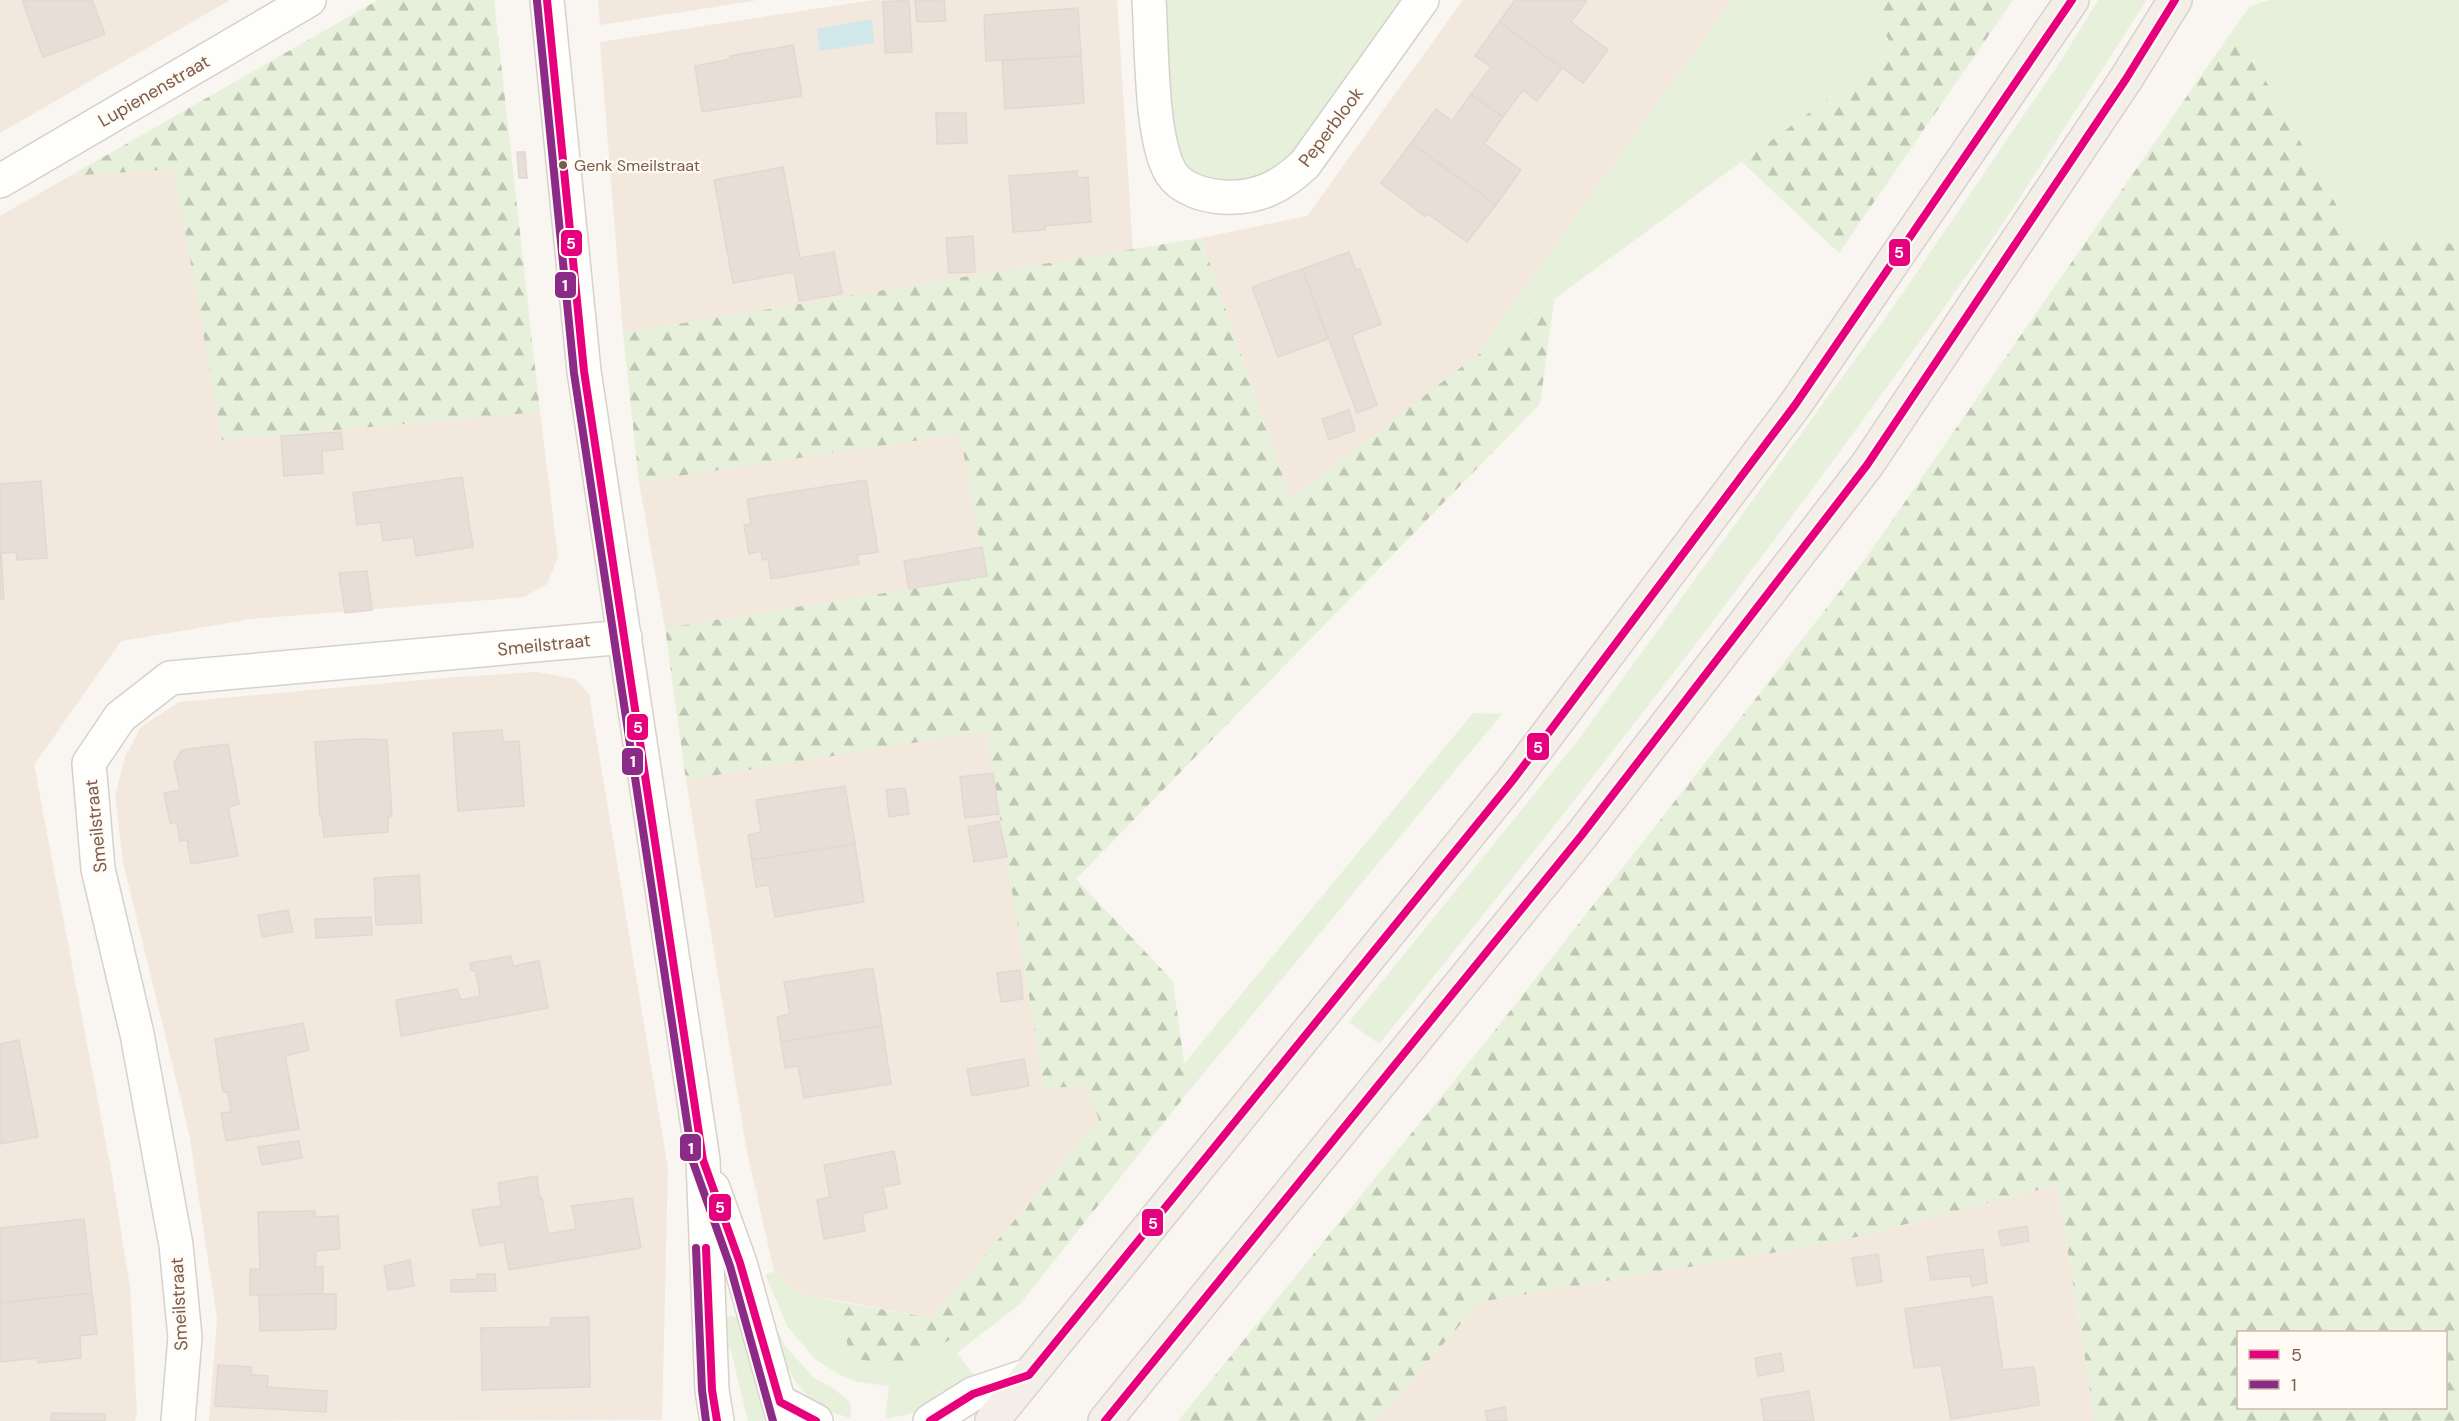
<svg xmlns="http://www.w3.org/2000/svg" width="2459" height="1421" font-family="'DM Sans',sans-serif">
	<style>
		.residential { fill: #f2e8de }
		.green { fill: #e7f0db }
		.forest { fill: url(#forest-firs); fill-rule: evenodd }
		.water { fill: #d0e8ea }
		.building { fill: #e6ded7; stroke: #e2d8d2; stroke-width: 1.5 }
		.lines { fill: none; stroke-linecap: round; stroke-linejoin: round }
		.minor-casing { stroke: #d7d1cb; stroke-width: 36 }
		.tertiary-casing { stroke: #d7d1cb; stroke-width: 36 }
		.primary-casing { stroke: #dad1cc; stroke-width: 36 }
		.minor { stroke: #fefefd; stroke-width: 33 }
		.tertiary { stroke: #fefefd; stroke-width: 33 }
		.primary { stroke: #f3eee8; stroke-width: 33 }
		.bus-1-casing { stroke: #fffaf3; stroke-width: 12 }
		.bus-2-casing { stroke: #fffaf3; stroke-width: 12 }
		.bus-1 { stroke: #e6007e; stroke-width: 8 }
		.bus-2 { stroke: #8c2b87; stroke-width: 8 }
		.bus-dot { fill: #7a5c4d; stroke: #fffaf3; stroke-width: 2 }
		.labels { text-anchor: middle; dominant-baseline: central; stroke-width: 4.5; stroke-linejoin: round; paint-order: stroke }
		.bus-label { font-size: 16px; fill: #7a5c4d; stroke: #fffaf3; text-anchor: start }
		.street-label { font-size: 18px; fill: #7a5c4d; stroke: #fffaf3 }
		.line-badge { stroke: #fffaf3; stroke-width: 2 }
		.badge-label { font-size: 16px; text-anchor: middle; font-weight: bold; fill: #fff }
	</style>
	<defs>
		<pattern id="forest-firs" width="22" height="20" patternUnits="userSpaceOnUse" patternTransform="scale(1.5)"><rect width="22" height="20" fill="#e7f0db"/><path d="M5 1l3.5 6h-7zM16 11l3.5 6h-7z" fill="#c0c6b4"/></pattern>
	</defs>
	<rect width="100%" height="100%" fill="#f9f5f0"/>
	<g class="residential">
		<path d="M0,0h230l-230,133z"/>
		<path d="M598,0h160l-158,25z"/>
		<path d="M873,0h244l16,250 -510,83 -23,-291z"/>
		<path d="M1463,0h269l-258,358 -183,141 -90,-261 106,-22z"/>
		<path d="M174,169l49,271 317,-28 18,145 -11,27 -23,13 -272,22 -131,22 -87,124 78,410 18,112 7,126 -2,8h-135v-1205l70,-40z"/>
		<path d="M960,433l27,144 -322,51 -26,-146z"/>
		<path d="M537,672l38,7 14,15 79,474 -6,252 -453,1 8,-102 -28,-186 -66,-271 -8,-66 10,-39 16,-30 38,-25 275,-25z"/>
		<path d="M986,730l58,358 43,-2 12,34 -167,198 -135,-25 -23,-21 -28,-125 -60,-367z"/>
		<path d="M2057,1185l38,236h-719l104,-119 353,-59z"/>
	</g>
	<g class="green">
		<path d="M1164,0h244l-122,164 -33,18 -52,-2 -14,-12 -11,-17 -7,-61z"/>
		<path d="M1732,0h135l27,50 -420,308z"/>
		<path d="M2098,0h49c-61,92 -118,188 -182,278 -186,263 -383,517 -586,766l-30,-22 226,-278 314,-431 173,-254z"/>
		<path d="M2270,0h189v244l-105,-8 -119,-209 15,-21z"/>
		<path d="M1473,713l29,1 -314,378 -4,-28z"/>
		<path d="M774,1272l24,21 41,9 11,56 49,8 121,-62 -63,49 18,24c-28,26 -53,36 -90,42l4,-33 -31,-4 -20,-8 -23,-15 -28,-33 -22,-52z"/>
		<path d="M729,1316h8l6,5 22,100h-17l-17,-70 -12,-21 3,-10z"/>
		<path d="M772,1319l13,27 29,32 17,9 17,13 3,7 -1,11c-8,-3 -19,-5 -27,-10 -32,-20 -42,-54 -51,-89z"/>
	</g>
	<g class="forest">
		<path d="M378,0h116l46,412 -318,28 -48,-271 -104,7z"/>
		<path d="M1867,0h146l-174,253 -97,-91 152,-112z"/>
		<path d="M2235,27l119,209 105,8v1177h-364l-38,-236 -224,58 -353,59 -104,119h-198l310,-382 378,-481zM2238,1332h208v76h-208z"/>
		<path d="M1201,238l90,261 177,-137 86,-62 -14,104 -464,475 97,102 15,111 -168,212 -121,62 -49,-8 -11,-56 93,16 167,-198 -12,-34 -43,2 -58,-357 -300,49 -21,-152 321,-51 -26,-143 -321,48 -16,-149z"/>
	</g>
	<path class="water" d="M872,19l2,24 -54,8 -3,-22z"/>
	<g class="building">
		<path d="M22,0h70l13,34 -62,23z"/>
		<path d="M909,0l3,52 -27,1 -2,-51z"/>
		<path d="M915,0h29l2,21 -29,1z"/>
		<path d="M1515,0h72l-16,22 37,28 -25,33 -84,-61z"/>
		<path d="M1078,8l3,48 -95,5 -2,-46z"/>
		<path d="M1499,22l63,46 -25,33 -14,-11 -20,27 -32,-23 20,-27 -16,-11z"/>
		<path d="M793,45l9,51 -100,16 -7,-46 35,-7v-3z"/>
		<path d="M1081,56l3,47 -79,6 -3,-48z"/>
		<path d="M1471,94l32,23 -19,27 37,26 -25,35 -85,-62 25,-34 16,12z"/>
		<path d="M936,113h30l1,30 -30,1z"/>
		<path d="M1411,143l85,62 -29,37 -39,-28 -3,2 -44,-33z"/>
		<path d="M517,152h8l2,26h-8z"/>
		<path d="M783,167l17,91 34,-6 8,42 -43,7 -5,-29 -61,11 -19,-103z"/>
		<path d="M1077,171v7l11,-1 3,45 -46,4v4l-32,2 -4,-56z"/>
		<path d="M973,236l2,36 -26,1 -3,-35z"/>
		<path d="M1349,252l7,18 4,-1 21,55 -29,11 25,70 -20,8 -55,-144z"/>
		<path d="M1302,269l26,70 -50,18 -26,-70z"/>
		<path d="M1349,410l6,20 -26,10 -7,-21z"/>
		<path d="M341,432l2,17 -21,2 1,22 -39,3 -3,-40z"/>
		<path d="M462,477l11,70 -57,9 -3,-19 -30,4 -3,-19 -23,3 -4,-32z"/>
		<path d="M866,480l12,72 -21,3 2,9 -88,15 -3,-20 -6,1 -1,-9 -12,3 -5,-29 7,-1 -4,-25z"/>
		<path d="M41,481l6,77 -30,2 -1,-8 -15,1 3,46 -4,1v-116z"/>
		<path d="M982,547l5,29 -78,13 -5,-28z"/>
		<path d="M367,571l5,39 -27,3 -6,-40z"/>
		<path d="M502,730l1,12 16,-1 5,65 -66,5 -5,-78z"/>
		<path d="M362,739l25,1 5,76h-4v16l-64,5 -2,-20 -2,-1 -5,-74z"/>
		<path d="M228,744l11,60 -11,3 10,49 -47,8 -4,-24 -7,1 -3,-18h-7l-6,-30 16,-3 -6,-27 8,-13z"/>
		<path d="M993,773l6,41 -34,4 -5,-41z"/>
		<path d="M845,786l10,58 -103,16 -4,-25 13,-3 -5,-32z"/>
		<path d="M905,788l4,26 -20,3 -3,-27z"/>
		<path d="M999,821l8,36 -33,5 -6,-35z"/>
		<path d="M855,844l9,58 -89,15 -6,-32 -13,2 -4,-27z"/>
		<path d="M419,875l3,48 -46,2 -2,-47z"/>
		<path d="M288,910l5,22 -31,5 -4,-22z"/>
		<path d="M371,917l1,18 -56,3 -1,-19z"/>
		<path d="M511,956l2,10 26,-5 9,47 -147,28 -5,-36 61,-11 4,11 19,-4 -4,-24 -5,-2 -1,-7z"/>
		<path d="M873,968l9,58 -101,16 -4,-25 13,-3 -6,-32z"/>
		<path d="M1020,970l3,29 -22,3 -4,-29z"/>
		<path d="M303,1023l6,27 -24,6 14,73 -73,12 -5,-28 10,-1 -3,-20h-5l-8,-53z"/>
		<path d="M882,1026l9,58 -87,14 -6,-32 -13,2 -4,-26z"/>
		<path d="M19,1040l19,97 -38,7v-100z"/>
		<path d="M1024,1059l5,27 -57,10 -5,-27z"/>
		<path d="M299,1141l3,17 -40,7 -4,-18z"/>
		<path d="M894,1151l6,33 -17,3 4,21 -25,6 3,17 -41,8 -7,-39 13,-3 -6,-32z"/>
		<path d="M537,1176l3,23 2,-1 6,36 28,-5 -4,-23 60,-8 9,50 -132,22 -5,-28 -24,4 -8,-36 29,-4 -3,-23z"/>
		<path d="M315,1211v6l23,-1 2,33 -24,2 -1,16h8v27l-73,1v-26h10l-2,-57z"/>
		<path d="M84,1219l8,74 -92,10v-75z"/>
		<path d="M2027,1226l2,15 -27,5 -4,-15z"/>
		<path d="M1983,1249l4,34 -15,3 -2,-10 -39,4 -4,-23z"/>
		<path d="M1878,1254l4,28 -25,4 -5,-28z"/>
		<path d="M410,1260l4,26 -26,4 -4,-24z"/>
		<path d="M477,1274h18l1,17 -45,1v-12l26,-1z"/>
		<path d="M92,1293l5,41 -17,2 1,22 -43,5 -1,-5 -37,4v-59z"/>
		<path d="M336,1294v35l-76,2 -1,-36z"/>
		<path d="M1992,1296l11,74 31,-3 5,38 -88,14 -10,-54 -27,3 -9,-59z"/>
		<path d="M589,1317l1,70 -108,3 -1,-62 69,-1 1,-9z"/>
		<path d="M1781,1353l3,18 -26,5 -3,-18z"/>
		<path d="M218,1365l33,2 1,8 16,1 -1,11 60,4 -1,21 -111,-6z"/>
		<path d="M1809,1391l5,30h-50l-3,-22z"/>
		<path d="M1505,1407l2,14h-20l-2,-10z"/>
		<path d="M52,1413l53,1v7h-54z"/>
	</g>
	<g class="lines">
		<defs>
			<g id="minor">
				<path d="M1149,0c3,43 1,138 22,173 10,16 34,23 52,24 34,2 58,-10 82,-33l117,-164"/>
				<path d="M0,181l309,-181"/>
				<path d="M178,1421l7,-84 -9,-92 -39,-211 -39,-165 -9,-106 31,-46 50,-39 455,-41"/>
			</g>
			<g id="tertiary">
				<path d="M547,0l37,371 119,789 9,230 5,31"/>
				<path d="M713,1188l27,75 44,158"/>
				<path d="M780,1402l36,19"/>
				<path d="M930,1421l43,-27 56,-19"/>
			</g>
			<g id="primary">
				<path d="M992,1421l521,-641 282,-375 277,-405"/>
				<path d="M1105,1421l476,-585 286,-371 259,-386 49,-79"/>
			</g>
		</defs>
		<use href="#minor" class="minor-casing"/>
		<use href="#tertiary" class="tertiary-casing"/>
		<use href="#primary" class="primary-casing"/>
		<use href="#minor" class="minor"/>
		<use href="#tertiary" class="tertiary"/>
		<use href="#primary" class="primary"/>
		<defs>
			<g id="bus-1">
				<path d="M547,0l37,371 119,789 37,103 40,139 36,19"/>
				<path d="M706,1248l6,142 5,31"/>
				<path d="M930,1421l43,-27 56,-19 484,-595 282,-375 277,-405"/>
				<path d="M1105,1421l476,-585 286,-371 259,-386 49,-79"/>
			</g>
			<g id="bus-2">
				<path d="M537,1l37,372 119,789 37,104 43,155"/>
				<path d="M696,1248l6,142 4,31"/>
			</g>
		</defs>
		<use href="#bus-1" class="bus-1-casing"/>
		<use href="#bus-2" class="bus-2-casing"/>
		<use href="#bus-1" class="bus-1"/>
		<use href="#bus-2" class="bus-2"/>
	</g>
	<circle class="bus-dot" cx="563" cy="165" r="5"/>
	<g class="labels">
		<g class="bus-label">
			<text x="574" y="165">Genk Smeilstraat</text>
		</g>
		<g class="street-label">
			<text transform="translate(154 91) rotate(-30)">Lupienenstraat</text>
			<text transform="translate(1331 127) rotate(-53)">Peperblook</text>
			<text transform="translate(544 645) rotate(-6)">Smeilstraat</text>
			<text transform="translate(96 826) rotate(-96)">Smeilstraat</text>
			<text transform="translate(179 1304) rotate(-93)">Smeilstraat</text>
		</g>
	</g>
	<g class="line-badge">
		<rect x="560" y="229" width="23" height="28" rx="6" fill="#e6007e"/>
		<rect x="1888" y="238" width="23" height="29" rx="6" fill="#e6007e"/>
		<rect x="554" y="271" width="23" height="28" rx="6" fill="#8c2b87"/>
		<rect x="626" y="713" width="23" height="28" rx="6" fill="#e6007e"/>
		<rect x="1526" y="732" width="24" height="29" rx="6" fill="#e6007e"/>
		<rect x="621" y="747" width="23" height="29" rx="6" fill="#8c2b87"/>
		<rect x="679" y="1133" width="23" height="29" rx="6" fill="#8c2b87"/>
		<rect x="708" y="1193" width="24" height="29" rx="6" fill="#e6007e"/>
		<rect x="1141" y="1208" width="23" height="29" rx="6" fill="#e6007e"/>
	</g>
	<g class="badge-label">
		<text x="571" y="249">5</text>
		<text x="1899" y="258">5</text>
		<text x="565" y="291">1</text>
		<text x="638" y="733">5</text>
		<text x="1538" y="753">5</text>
		<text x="633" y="767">1</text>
		<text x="691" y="1154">1</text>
		<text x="720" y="1213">5</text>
		<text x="1153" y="1229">5</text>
	</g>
	<rect x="2237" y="1331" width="210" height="78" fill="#fffaf3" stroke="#cabbb1" stroke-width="1.5"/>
	<rect x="2249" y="1350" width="30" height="9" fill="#e6007e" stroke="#cabbb1" stroke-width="1.5"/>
	<text x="2291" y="1361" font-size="18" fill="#7a5c4d">5</text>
	<rect x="2249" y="1380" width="30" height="9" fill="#8c2b87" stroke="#cabbb1" stroke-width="1.5"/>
	<text x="2291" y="1391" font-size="18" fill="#7a5c4d">1</text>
</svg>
